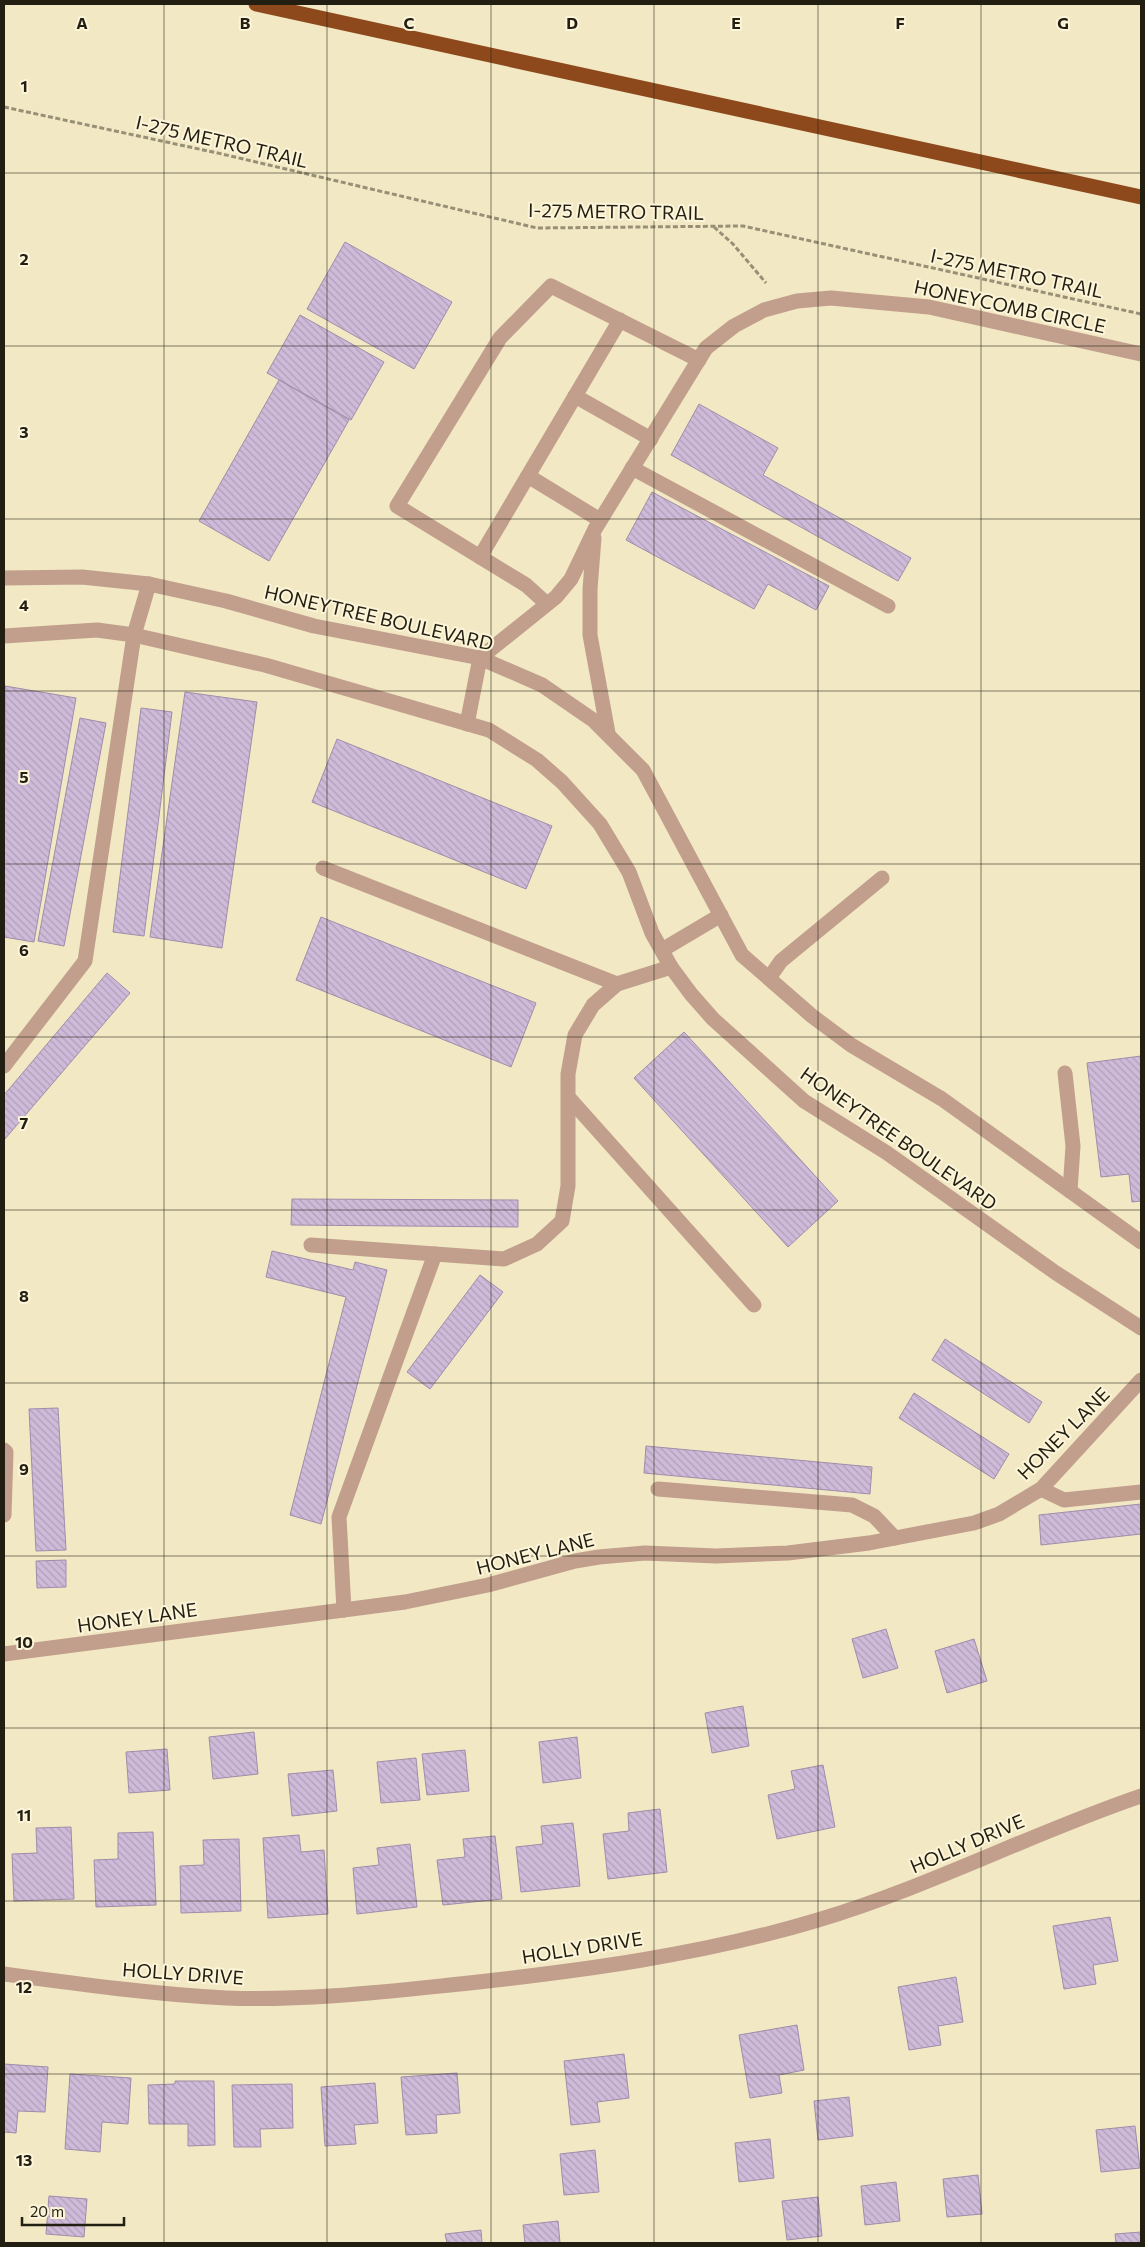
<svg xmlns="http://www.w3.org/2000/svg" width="1145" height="2247" font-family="Commissioner,sans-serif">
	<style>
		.building { fill: url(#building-back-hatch); stroke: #9f8daa }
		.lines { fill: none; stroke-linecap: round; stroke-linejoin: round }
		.path { stroke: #979076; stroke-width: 3; stroke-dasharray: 5 2.5; stroke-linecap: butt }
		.service { stroke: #c19f8c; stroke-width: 15 }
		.minor { stroke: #c19f8c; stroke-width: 15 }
		.motorway { stroke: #8d491b; stroke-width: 15 }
		.grid { fill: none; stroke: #221e11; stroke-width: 1; stroke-opacity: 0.55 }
		.labels { text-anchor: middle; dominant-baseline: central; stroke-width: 4; stroke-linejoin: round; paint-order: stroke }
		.street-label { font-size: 19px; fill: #221e11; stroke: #fdf5d9 }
		.grid-label { font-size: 16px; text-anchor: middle; font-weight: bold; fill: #221e11; stroke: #fdf5d9; stroke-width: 4; stroke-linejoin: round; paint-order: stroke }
	</style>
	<defs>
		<pattern id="building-back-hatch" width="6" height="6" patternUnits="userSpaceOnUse" patternTransform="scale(1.25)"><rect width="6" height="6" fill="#cebad9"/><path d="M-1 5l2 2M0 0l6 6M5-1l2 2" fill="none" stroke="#b19fb9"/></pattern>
	</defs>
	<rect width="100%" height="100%" fill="#f2e8c4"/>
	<g class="building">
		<path d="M345,242l107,60 -38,67 -107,-60z"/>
		<path d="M300,315l84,47 -33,58 -84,-47z"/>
		<path d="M279,380l70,40 -80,141 -70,-40z"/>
		<path d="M699,404l79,44 -15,27 148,83 -13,23 -227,-126z"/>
		<path d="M652,492l177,94 -13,24 -48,-26 -14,25 -128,-69z"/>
		<path d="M5,686l71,12 -42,244 -30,-5z"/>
		<path d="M185,692l72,10 -35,246 -72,-11z"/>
		<path d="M141,708l31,4 -28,224 -31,-4z"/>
		<path d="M80,718l26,5 -42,223 -26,-5z"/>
		<path d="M337,739l215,87 -26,63 -214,-87z"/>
		<path d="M321,917l215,86 -25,64 -215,-87z"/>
		<path d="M107,973l23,20 -126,147v-45z"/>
		<path d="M684,1032l154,169 -50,46 -154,-169z"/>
		<path d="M1141,1056v145l-9,1 -3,-28 -28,3 -14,-114z"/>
		<path d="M292,1199l226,1v27l-227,-2z"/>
		<path d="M272,1251l81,19 2,-8 32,8 -66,254 -31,-9 56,-218 -80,-20z"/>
		<path d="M480,1275l23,17 -73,97 -23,-17z"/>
		<path d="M945,1339l97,63 -13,21 -97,-63z"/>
		<path d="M914,1393l95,61 -15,25 -95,-61z"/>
		<path d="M58,1408l8,142 -30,1 -7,-142z"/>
		<path d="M646,1446l226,21 -2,27 -226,-21z"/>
		<path d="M1141,1504v30l-100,11 -2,-30z"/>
		<path d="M66,1560v27l-29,1 -1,-27z"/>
		<path d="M886,1629l12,39 -35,10 -11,-39z"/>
		<path d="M974,1639l13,42 -40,12 -12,-42z"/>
		<path d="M743,1706l6,40 -37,7 -7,-40z"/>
		<path d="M254,1732l4,42 -45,5 -4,-42z"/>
		<path d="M577,1737l4,41 -38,5 -4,-41z"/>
		<path d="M167,1749l3,41 -41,3 -3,-41z"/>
		<path d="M465,1750l4,41 -42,4 -5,-41z"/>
		<path d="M416,1758l4,42 -39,3 -4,-41z"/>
		<path d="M823,1765l12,62 -58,12 -9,-44 27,-6 -4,-18z"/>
		<path d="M333,1770l4,41 -45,5 -4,-42z"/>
		<path d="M660,1809l7,63 -59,7 -5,-45 26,-3 -1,-18z"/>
		<path d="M573,1823l7,63 -59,6 -5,-45 27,-3 -2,-18z"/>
		<path d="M71,1827l3,72 -60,2 -2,-47 25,-1 -1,-25z"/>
		<path d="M153,1832l3,73 -60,2 -2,-47 24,-1v-26z"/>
		<path d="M299,1835l2,17 23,-2 4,64 -60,4 -5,-80z"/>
		<path d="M495,1836l7,63 -59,6 -6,-45 28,-3 -2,-18z"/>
		<path d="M239,1839l2,72 -60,2 -1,-47 24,-1 -1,-25z"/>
		<path d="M410,1844l7,63 -60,7 -4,-46 26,-3 -2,-17z"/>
		<path d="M1110,1917l8,44 -25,4 3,19 -32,5 -11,-63z"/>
		<path d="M956,1977l7,45 -25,4 3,19 -32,5 -11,-63z"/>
		<path d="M797,2025l7,45 -25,5 3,18 -32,5 -11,-63z"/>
		<path d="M624,2054l5,44 -32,4 3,20 -29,3 -7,-64z"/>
		<path d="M4,2064l44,3 -3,45 -27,-1 -2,22 -12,-1z"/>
		<path d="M457,2073l3,40 -24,2 1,18 -31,2 -5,-58z"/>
		<path d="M70,2074l61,4 -3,46 -26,-2 -2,30 -35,-3z"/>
		<path d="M175,2081h39l1,64 -27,1v-22h-39l-1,-39 27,-1z"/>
		<path d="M375,2083l3,40 -24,2 2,19 -31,2 -4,-59z"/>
		<path d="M292,2084l1,44 -33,1 1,18h-27l-2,-62z"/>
		<path d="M849,2097l4,39 -35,4 -4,-39z"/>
		<path d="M1135,2126l5,42 -39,4 -5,-42z"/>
		<path d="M770,2139l4,39 -35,4 -4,-39z"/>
		<path d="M595,2150l4,42 -35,3 -4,-41z"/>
		<path d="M978,2175l4,39 -35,3 -4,-38z"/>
		<path d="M896,2182l4,39 -35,4 -4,-39z"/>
		<path d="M49,2196l38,3 -3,38 -38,-3z"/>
		<path d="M818,2197l4,39 -35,4 -5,-39z"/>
		<path d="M558,2221l2,22h-35l-2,-18z"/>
		<path d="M481,2230l1,13h-35l-2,-9z"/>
		<path d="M1141,2232v11h-25l-1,-9z"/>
	</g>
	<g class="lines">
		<g class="path">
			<path d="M4,107l218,47 315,74 206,-2 398,88"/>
			<path d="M714,227l19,17 33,39"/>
		</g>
		<g class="service">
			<path d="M575,396l76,43"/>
			<path d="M632,468l256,138"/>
			<path d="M528,476l72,44"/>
			<path d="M480,557l140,-237"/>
			<path d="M547,604l-21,-19 -129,-79 103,-168 51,-52 148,74"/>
			<path d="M323,868l294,116 54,-17"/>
			<path d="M769,978l12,-17 101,-83"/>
			<path d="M4,1066l81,-105 49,-326"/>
			<path d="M1065,1073l8,73 -3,45"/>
			<path d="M569,1098l185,207"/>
			<path d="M311,1245l193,14 33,-15 25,-23 6,-35v-112l7,-39 18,-30 24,-21"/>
			<path d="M4,1450l2,2 -2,63"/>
			<path d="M658,1489l194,16 22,11 21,22"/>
			<path d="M1041,1489l23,11 77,-8"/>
			<path d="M344,1610l-5,-93 96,-263"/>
		</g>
		<g class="minor">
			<path d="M594,538l-4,51v46l18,98"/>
			<path d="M4,578l78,-1 67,7 77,17 88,25 166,32 62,27 51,35 50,50 99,185 70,61 39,29 91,54 199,143"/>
			<path d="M134,635l15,-51"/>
			<path d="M4,636l93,-6 37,5 131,30 224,65 48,30 25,22 38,42 29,48 23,61 19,34 20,27 22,25 91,82 83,52 169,120 85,55"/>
			<path d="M467,724l13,-66 76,-61 15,-18 24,-50 111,-181 28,-22 30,-16 33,-9 34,-3 98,9 212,47"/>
			<path d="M662,950l59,-35"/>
			<path d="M4,1654l401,-52 83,-17 87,-24 24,-4 46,-4 71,3 72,-3 81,-10 105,-20 25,-9 42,-25 100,-109"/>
			<path d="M4,1974c74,10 147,20 222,24 78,3 156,-6 234,-14 120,-13 242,-29 358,-64 111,-33 214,-87 323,-124"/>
		</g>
		<path class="motorway" d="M256,4l885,193"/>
	</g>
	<path class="grid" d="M164,4v2239M327,4v2239M491,4v2239M654,4v2239M818,4v2239M981,4v2239M4,173h1137M4,346h1137M4,519h1137M4,691h1137M4,864h1137M4,1037h1137M4,1210h1137M4,1383h1137M4,1556h1137M4,1728h1137M4,1901h1137M4,2074h1137"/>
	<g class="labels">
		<g class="street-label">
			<text transform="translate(222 141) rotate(13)">I-275 METRO TRAIL</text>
			<text transform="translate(616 211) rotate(1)">I-275 METRO TRAIL</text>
			<text transform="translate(1017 273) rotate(12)">I-275 METRO TRAIL</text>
			<text transform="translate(1010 306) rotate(12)">HONEYCOMB CIRCLE</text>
			<text transform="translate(379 617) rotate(13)">HONEYTREE BOULEVARD</text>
			<text transform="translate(899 1138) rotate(35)">HONEYTREE BOULEVARD</text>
			<text transform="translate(1063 1433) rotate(-45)">HONEY LANE</text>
			<text transform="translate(535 1553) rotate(-14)">HONEY LANE</text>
			<text transform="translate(137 1617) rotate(-8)">HONEY LANE</text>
			<text transform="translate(967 1843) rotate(-23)">HOLLY DRIVE</text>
			<text transform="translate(582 1947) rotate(-9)">HOLLY DRIVE</text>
			<text transform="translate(183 1973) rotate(4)">HOLLY DRIVE</text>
		</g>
	</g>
	<g class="grid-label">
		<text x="82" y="29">A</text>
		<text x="245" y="29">B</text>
		<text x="409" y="29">C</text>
		<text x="572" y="29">D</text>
		<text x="736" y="29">E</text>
		<text x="900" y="29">F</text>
		<text x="1063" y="29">G</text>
		<text x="24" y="92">1</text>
		<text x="24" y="265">2</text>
		<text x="24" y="438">3</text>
		<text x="24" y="611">4</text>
		<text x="24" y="783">5</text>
		<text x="24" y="956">6</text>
		<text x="24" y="1129">7</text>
		<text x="24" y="1302">8</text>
		<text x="24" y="1475">9</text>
		<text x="24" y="1648">10</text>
		<text x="24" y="1821">11</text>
		<text x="24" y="1993">12</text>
		<text x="24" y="2166">13</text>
	</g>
	<rect width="1145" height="2247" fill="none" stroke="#221e11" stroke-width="10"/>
	<path d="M22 2217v8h102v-8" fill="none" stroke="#221e11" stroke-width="2.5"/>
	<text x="30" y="2217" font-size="15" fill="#221e11" stroke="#fdf5d9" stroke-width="4" paint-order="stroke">20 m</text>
</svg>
